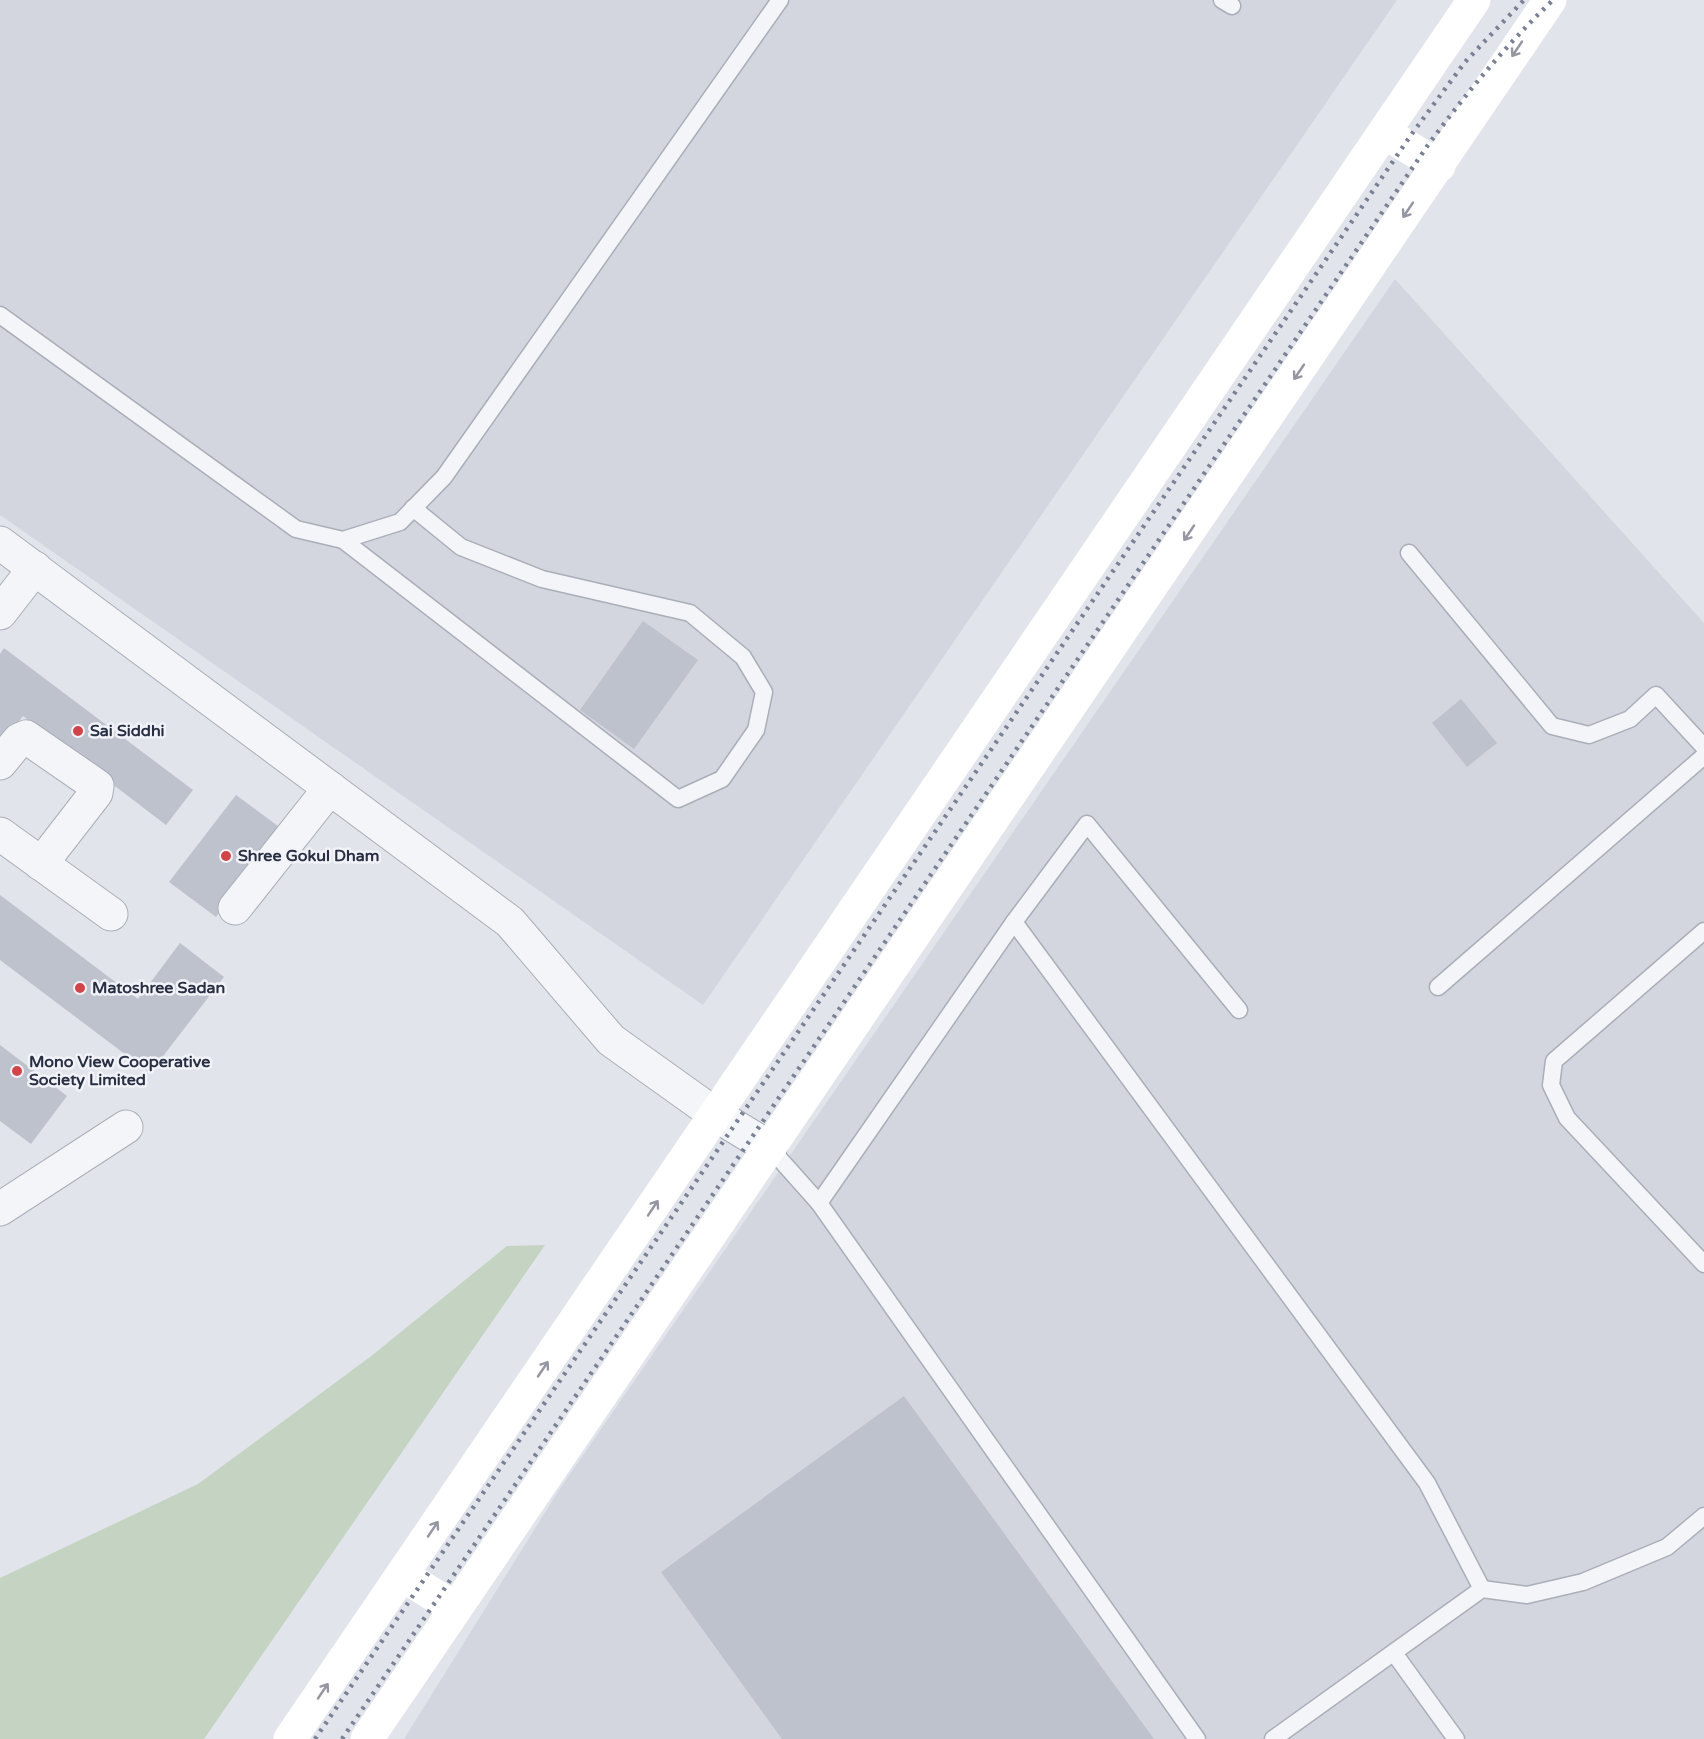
<svg xmlns="http://www.w3.org/2000/svg" width="1704" height="1739" font-family="'Varela Round',sans-serif">
	<style>
		.built { fill: #d3d6df }
		.green { fill: #c5d4c2 }
		.building { fill: #bec2cd }
		.lines { fill: none; stroke-linecap: round; stroke-linejoin: round }
		.service-casing { stroke: #aaaeb8; stroke-width: 19 }
		.minor-casing { stroke: #aaaeb8; stroke-width: 35 }
		.tertiary-casing { stroke: #aaaeb8; stroke-width: 35 }
		.service { stroke: #f4f5f8; stroke-width: 16 }
		.minor { stroke: #f4f5f8; stroke-width: 33 }
		.tertiary { stroke: #f4f5f8; stroke-width: 33 }
		.secondary { stroke: #fff; stroke-width: 33 }
		.rail { stroke: #7a8194; stroke-width: 4.5; stroke-dasharray: 3 6; stroke-linecap: butt }
		.oneway { stroke: #9497a1 }
		.poi-dot { fill: #d14548; stroke: #f1f3f8; stroke-width: 2 }
		.labels { text-anchor: middle; dominant-baseline: central; stroke-width: 5; stroke-linejoin: round; paint-order: stroke }
		.poi-label { font-size: 16px; font-weight: bold; fill: #292f43; stroke: #f1f3f8; text-anchor: start }
	</style>
	<rect width="100%" height="100%" fill="#e1e4ea"/>
	<g class="built">
		<path d="M0,0h1397l-694,1005 -703,-490z"/>
		<path d="M1395,279l309,344v1116h-1300l155,-249z"/>
	</g>
	<path class="green" d="M545,1245l-341,494h-204v-161l198,-94 172,-127 137,-111z"/>
	<g class="building">
		<path d="M643,621l55,39 -64,89 -54,-39z"/>
		<path d="M4,648l189,142 -27,35 -143,-109 -23,30v-92z"/>
		<path d="M1461,699l36,44 -30,24 -35,-44z"/>
		<path d="M236,795l46,34 -66,88 -47,-35z"/>
		<path d="M0,895l138,104 42,-56 44,34 -74,96 -150,-113z"/>
		<path d="M0,1045l67,51 -36,48 -31,-23z"/>
		<path d="M904,1396l250,343h-372l-121,-167z"/>
	</g>
	<g class="lines">
		<defs>
			<g id="service">
				<path d="M1222,0l10,6"/>
				<path d="M0,315l296,214 47,11 57,-18 44,-45 336,-477"/>
				<path d="M343,540l335,259 44,-20 34,-49 8,-38 -21,-35 -53,-44 -148,-34 -81,-32 -48,-39"/>
				<path d="M1409,553l143,173 37,9 41,-16 26,-24 48,52"/>
				<path d="M1014,922l413,561 55,106"/>
				<path d="M1704,931l-150,130 -3,24 16,33 137,146"/>
				<path d="M1438,987l266,-231"/>
				<path d="M770,1148l49,55 378,536"/>
				<path d="M819,1203l195,-281 73,-98 152,186"/>
				<path d="M1394,1653l62,86"/>
				<path d="M1273,1739l209,-150 45,6 56,-13 84,-35 37,-31"/>
			</g>
			<g id="minor">
				<path d="M0,613l35,-45"/>
				<path d="M0,763l19,-23 7,-3 71,49 -1,7 -55,71"/>
				<path d="M0,834l111,80"/>
				<path d="M235,908l95,-120"/>
				<path d="M0,1209l126,-82"/>
			</g>
			<path id="tertiary" d="M0,543l510,379 101,118 105,75 54,33"/>
		</defs>
		<use href="#service" class="service-casing"/>
		<use href="#minor" class="minor-casing"/>
		<use href="#tertiary" class="tertiary-casing"/>
		<use href="#service" class="service"/>
		<use href="#minor" class="minor"/>
		<use href="#tertiary" class="tertiary"/>
		<g class="secondary">
			<path d="M1385,133l54,33"/>
			<path d="M402,1575l53,33"/>
			<path d="M290,1739l1184,-1739"/>
			<path d="M367,1739l1183,-1739"/>
		</g>
		<g class="rail">
			<path d="M315,1739l1096,-1604 54,-73 59,-62"/>
			<path d="M342,1739l1086,-1594c40,-54 77,-99 125,-145"/>
		</g>
	</g>
	<defs><path id="oneway-shaft" d="M-6 0H5M1.5-3L5.5 0L1.5 3" fill="none" stroke-width="1.6" stroke-linecap="round" stroke-linejoin="round" transform="scale(1.5)"/></defs>
	<g class="oneway">
		<use href="#oneway-shaft" transform="translate(1517 49) rotate(124)"/>
		<use href="#oneway-shaft" transform="translate(1408 210) rotate(124)"/>
		<use href="#oneway-shaft" transform="translate(1299 372) rotate(124)"/>
		<use href="#oneway-shaft" transform="translate(1189 533) rotate(124)"/>
		<use href="#oneway-shaft" transform="translate(653 1208) rotate(-56)"/>
		<use href="#oneway-shaft" transform="translate(543 1369) rotate(-56)"/>
		<use href="#oneway-shaft" transform="translate(433 1529) rotate(-56)"/>
		<use href="#oneway-shaft" transform="translate(323 1691) rotate(-56)"/>
	</g>
	<g class="poi-dot">
		<circle cx="78" cy="731" r="6"/>
		<circle cx="226" cy="856" r="6"/>
		<circle cx="80" cy="988" r="6"/>
		<circle cx="17" cy="1071" r="6"/>
	</g>
	<g class="labels">
		<g class="poi-label">
			<text x="90" y="731">Sai Siddhi</text>
			<text x="238" y="856">Shree Gokul Dham</text>
			<text x="92" y="988">Matoshree Sadan</text>
			<text x="29" y="1062">Mono View Cooperative<tspan x="29" dy="18">Society Limited</tspan></text>
		</g>
	</g>
</svg>
